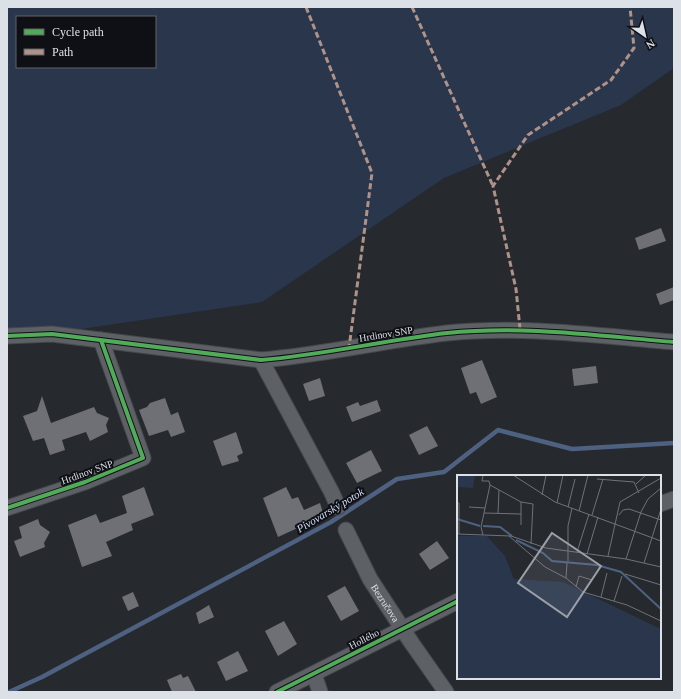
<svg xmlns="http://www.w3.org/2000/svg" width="681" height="699" font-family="Georgia,serif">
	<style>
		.green { fill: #29364c; fill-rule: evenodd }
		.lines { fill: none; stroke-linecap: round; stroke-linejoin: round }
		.stream { stroke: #4e6181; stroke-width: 4.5 }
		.building { fill: #6e7075 }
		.street-casing { stroke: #45474c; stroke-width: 17 }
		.street { stroke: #5d6065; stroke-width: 15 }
		.quiet { stroke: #af9288; stroke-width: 3; stroke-dasharray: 6 3; stroke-linecap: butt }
		.cycleway-casing { stroke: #0e1015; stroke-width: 6 }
		.cycleway { stroke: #51ab58; stroke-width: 4 }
		.labels { text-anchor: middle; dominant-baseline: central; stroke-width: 4; stroke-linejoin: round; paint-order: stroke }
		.street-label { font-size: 10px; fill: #dce0e7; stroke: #0e1015 }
		.water-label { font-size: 11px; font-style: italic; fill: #d1dff7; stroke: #0e1015 }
		.inset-river { fill: none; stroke: #4e6181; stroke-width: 2 }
		.inset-road { fill: none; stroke: #6f7278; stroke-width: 1 }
		.view { fill: #9ca0a6; fill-opacity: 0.15; stroke: #9ca0a6; stroke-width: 2 }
		.inset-edge { fill: none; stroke: #dce0e7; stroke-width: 2 }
	</style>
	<rect width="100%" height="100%" fill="#26292e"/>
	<path class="green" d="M7,7h667v61l-53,37 -177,73 -182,124 -255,38zM17,17h138v50h-138z"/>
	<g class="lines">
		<path class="stream" d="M9,692l33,-15 289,-155 66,-43 47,-7 54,-42 74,19 102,-6"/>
	</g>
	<g class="building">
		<path d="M661,228l5,13 -27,9 -4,-12z"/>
		<path d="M674,287v13l-14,5 -4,-11z"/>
		<path d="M482,360l15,37 -16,7 -5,-12 -6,2 -9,-26z"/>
		<path d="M596,366l2,17 -24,3 -2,-17z"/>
		<path d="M320,378l5,18 -16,5 -6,-17z"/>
		<path d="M42,396l9,27 43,-16 3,6 12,5 -3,7 2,7 -18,9 -4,-9 -24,8 3,10 -15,5 -6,-17 -11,3 -10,-25 14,-5z"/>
		<path d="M165,398l6,17 7,-3 7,20 -14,5 -3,-7 -19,6 -10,-26 8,-3 3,-4z"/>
		<path d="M377,400l4,11 -29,11 -6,-15 12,-5 2,4z"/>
		<path d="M427,426l11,20 -19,9 -10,-20z"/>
		<path d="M236,432l7,21 -6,3 2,5 -17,5 -9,-25z"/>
		<path d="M371,450l11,21 -25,12 -11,-20z"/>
		<path d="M144,487l10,28 -23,9 -3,-10 5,16 -27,12 6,14 -30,11 -14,-42 28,-11 4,9 27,-10 -5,-17z"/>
		<path d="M286,487l6,12 6,-2 6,13 16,-7 4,13 -46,21 -15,-39z"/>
		<path d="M38,519l2,6 10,7 -6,11 1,4 -25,10 -6,-16 8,-3 -3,-11z"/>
		<path d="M437,541l12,17 -19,12 -11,-16z"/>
		<path d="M345,586l14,25 -18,10 -14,-25z"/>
		<path d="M133,592l6,14 -11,5 -6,-14z"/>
		<path d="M209,605l5,12 -15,7 -3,-11z"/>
		<path d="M284,621l13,23 -19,12 -13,-25z"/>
		<path d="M238,651l10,20 -22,10 -9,-19z"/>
		<path d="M181,674l2,4 5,-2 8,16h-24l-5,-12z"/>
	</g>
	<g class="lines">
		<defs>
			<g id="street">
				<path d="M7,336l45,-2 209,26c63,-5 124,-20 186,-27 76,-8 152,3 227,9"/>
				<path d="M261,360l71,133 6,14"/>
				<path d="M660,504l14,-5"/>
				<path d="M7,508l78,-26 58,-24 -42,-118"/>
				<path id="s1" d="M346,530l24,49 41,63 35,50"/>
				<path d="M314,674l6,18"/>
				<path d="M277,692l181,-91"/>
			</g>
		</defs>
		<use href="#street" class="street-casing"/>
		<use href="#street" class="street"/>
		<g class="quiet">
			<path d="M306,7l66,166 -23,175"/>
			<path d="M412,7l81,179"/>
			<path d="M520,329l-4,-40 -23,-103 35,-51 83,-55 23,-32 -4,-41"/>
		</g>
		<defs>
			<g id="cycleway">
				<path d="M7,336l45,-2 209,26c63,-5 124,-20 186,-27 76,-8 152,3 227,9"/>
				<path d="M7,508l78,-26 58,-24 -42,-118"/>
				<path d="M277,692l181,-91"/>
			</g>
		</defs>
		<use href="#cycleway" class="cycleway-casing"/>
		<use href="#cycleway" class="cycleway"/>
	</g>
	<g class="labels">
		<g class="street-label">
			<text transform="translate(386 334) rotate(-9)">Hrdinov SNP</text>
			<text transform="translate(87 472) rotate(-20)">Hrdinov SNP</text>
			<text stroke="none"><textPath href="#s1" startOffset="83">Bezručova</textPath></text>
			<text transform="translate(364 639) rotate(-27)">Hollého</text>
		</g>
		<g class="water-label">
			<text transform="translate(330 510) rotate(-31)">Pivovarský potok</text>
		</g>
	</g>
	<g transform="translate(457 475)">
		<rect width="204" height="204" fill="#26292e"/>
		<path d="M0,0h18l-2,13 -16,-1zM0,61h30l18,20 9,23 49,3 98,47v50h-204z" fill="#29364c"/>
		<path class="inset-river" d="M0,44l23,7M26,51l17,1 12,9M59,65l27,13 9,8 45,4 24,7 40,37"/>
		<path class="inset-road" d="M56,0l42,27 106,39M140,4l37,3 5,11M179,9l10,-9M33,10l31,17 12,2 -2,40M85,20l4,-20M64,27v23M0,28h2v31M100,28l6,-28M12,32l16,1M111,32l7,-28M122,36l9,-36M184,37l7,-13 13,-11M27,38l37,1M41,39l1,-24M135,40l11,-36M162,40l4,-5 6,-1 32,11M0,59l54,2 35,12 80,11 35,8M26,60l-2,-8 9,-42 -1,-4h-7l1,-6M52,61l36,31 21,11 17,14 44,13 34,16M120,77l12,-38M130,79l11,-37M151,81l12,-54 41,-24M169,84l15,-47M111,86v-35l4,-18M187,88l17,-54M168,99l36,11M109,103l1,-15M119,112l3,-11 13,4M144,122l6,-24M157,126l8,-25"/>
		<path class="view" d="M95,58l49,33 -34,51 -49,-34z"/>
		<rect width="204" height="204" class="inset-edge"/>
	</g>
	<rect width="681" height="699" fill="none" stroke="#dce0e7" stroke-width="16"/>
	<rect x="16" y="16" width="140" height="52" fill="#0e1015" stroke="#606369"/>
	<rect x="24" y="29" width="20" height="6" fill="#51ab58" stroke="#606369"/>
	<text x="52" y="36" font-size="12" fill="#dce0e7">Cycle path</text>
	<rect x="24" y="49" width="20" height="6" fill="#af9288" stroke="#606369"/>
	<text x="52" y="56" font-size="12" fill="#dce0e7">Path</text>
	<g transform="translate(645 36) rotate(146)" stroke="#0e1015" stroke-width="3" paint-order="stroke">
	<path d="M0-3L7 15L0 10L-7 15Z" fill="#dce0e7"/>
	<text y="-6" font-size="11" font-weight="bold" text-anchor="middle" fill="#dce0e7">N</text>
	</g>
</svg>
